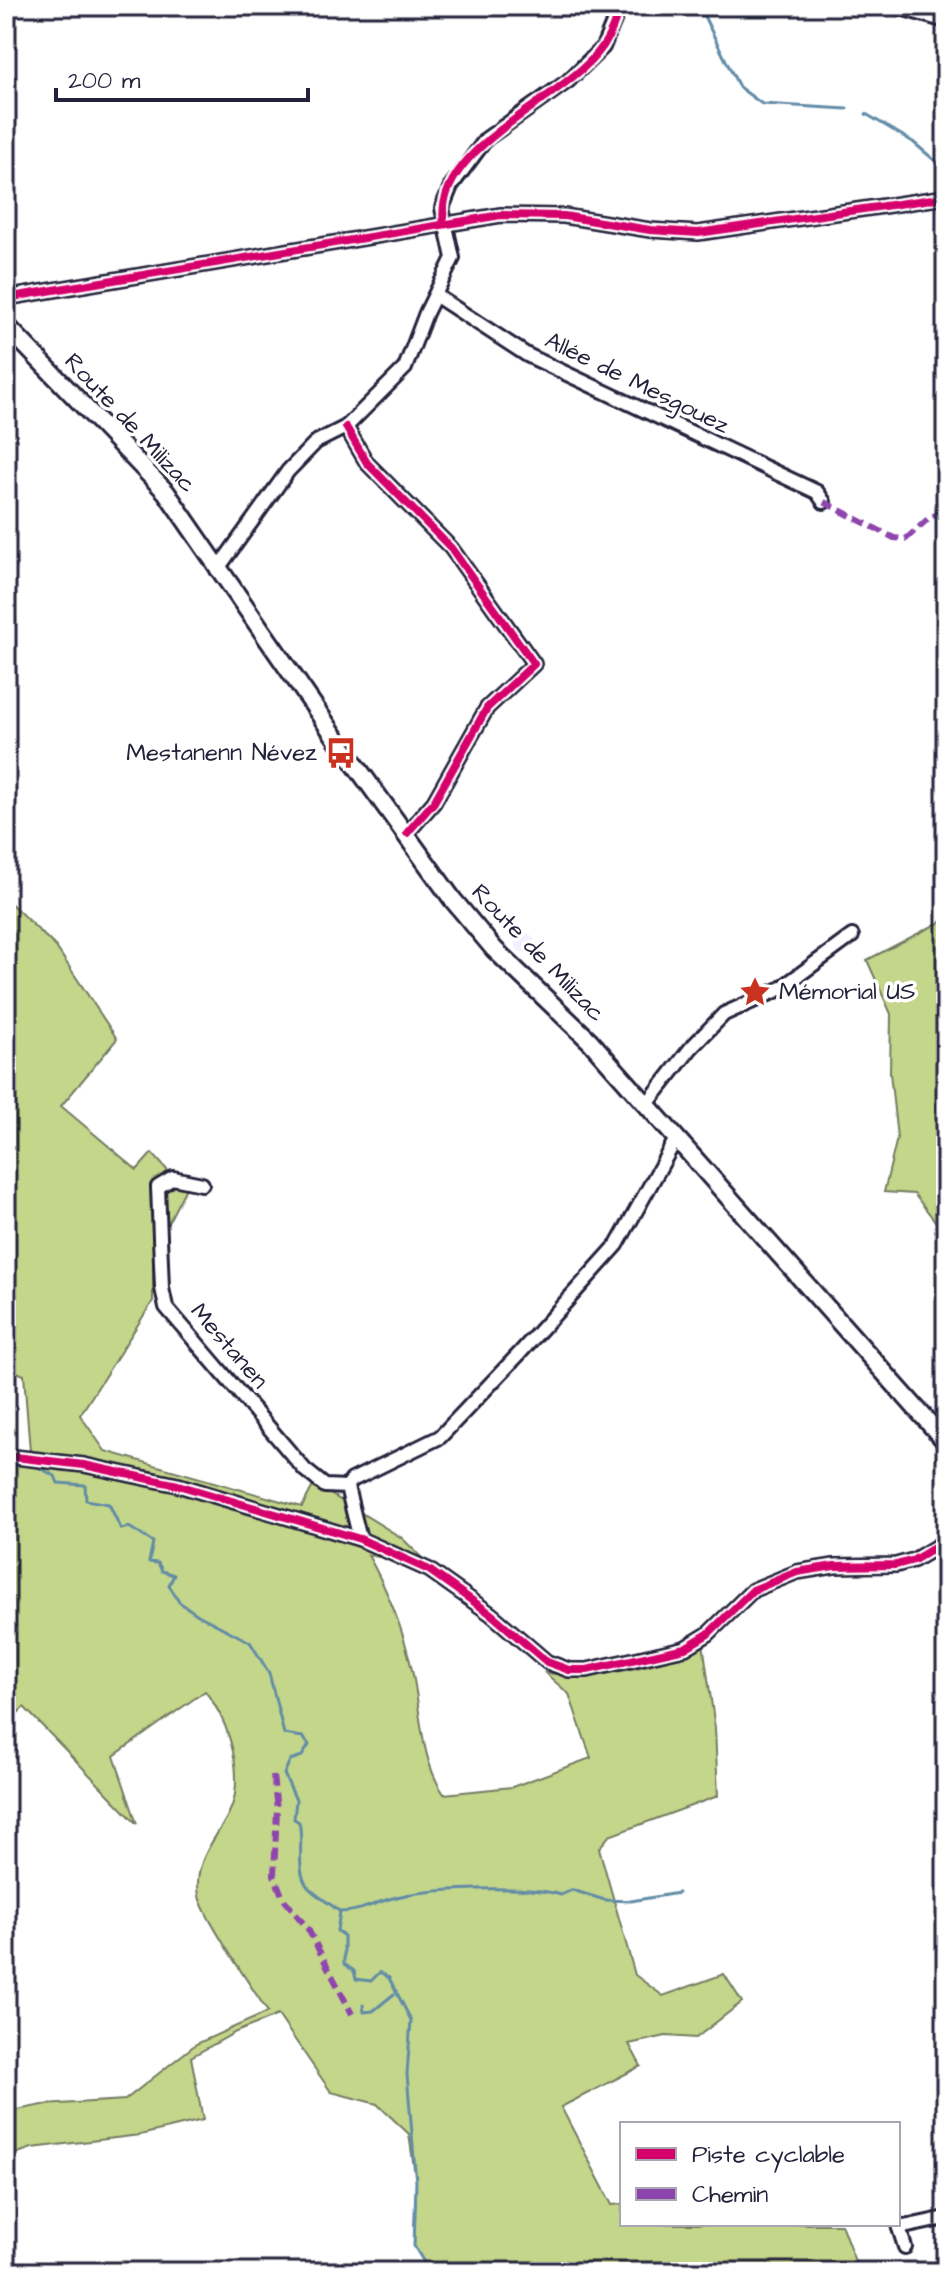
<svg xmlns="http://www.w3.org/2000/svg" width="952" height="2278" font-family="'Architects Daughter',sans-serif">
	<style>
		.built { fill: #f3effe }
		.green { fill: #c4d68a; stroke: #737c62; stroke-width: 2 }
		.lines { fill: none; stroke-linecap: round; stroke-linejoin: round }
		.stream { stroke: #628ca7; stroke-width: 3 }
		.minor-casing { stroke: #22223b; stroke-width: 18 }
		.major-casing { stroke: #22223b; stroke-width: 22 }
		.minor { stroke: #fff; stroke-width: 12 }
		.major { stroke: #fff; stroke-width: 16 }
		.quiet { stroke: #8e44ad; stroke-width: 6; stroke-dasharray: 12 6; stroke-linecap: butt }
		.cycleway-casing { stroke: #fff; stroke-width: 13 }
		.cycleway { stroke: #d6006c; stroke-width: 8 }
		.labels { text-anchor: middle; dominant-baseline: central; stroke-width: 7; stroke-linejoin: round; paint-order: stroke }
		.street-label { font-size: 24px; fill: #22223b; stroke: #fff }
		.poi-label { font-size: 24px; fill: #22223b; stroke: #fff; text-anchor: end }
	</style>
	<rect width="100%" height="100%" fill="#fff"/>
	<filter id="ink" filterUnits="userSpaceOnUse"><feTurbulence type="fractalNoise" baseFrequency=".0125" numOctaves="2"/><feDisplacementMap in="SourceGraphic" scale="16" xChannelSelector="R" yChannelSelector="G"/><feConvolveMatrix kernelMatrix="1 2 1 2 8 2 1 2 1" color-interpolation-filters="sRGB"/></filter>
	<g filter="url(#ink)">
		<circle class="built" cx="525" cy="943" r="10"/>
		<g class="green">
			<path d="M6,899l50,48 61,92 -56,67 76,64 15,-17 33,37 -32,62v49l-73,114 25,36 197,56 12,-23 88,54 29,29 -63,-12c21,38 35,73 44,115 9,39 8,90 32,124l68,-7 79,-29 -22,-64 -25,-22c45,10 120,-5 159,-29l12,85 3,68 -109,40 -10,12 36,127 28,21 61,-22 18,28 -46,36 -30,-2 -37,8 12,22 -80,41 51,98 10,-1v20h219l18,48h-429l-16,-26 2,-64 -7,-48 -32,-30 -46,-12 -53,-77 -42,17 -45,25 12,63 -63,15 -108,13 -26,9v-45l37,-7 82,-5 71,-56 72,-32c-14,-21 -65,-96 -69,-116 -8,-44 31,-67 36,-102 5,-35 -9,-77 -30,-103l-91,65 23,68 -113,-117 -18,18v-263l25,2 -7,-89 -18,-7z"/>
			<path d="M946,919v316l-32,-41 -30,-2 13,-54 -7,-65 1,-59 -24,-54z"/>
		</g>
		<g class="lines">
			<g class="stream">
				<path d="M699,6l40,81 23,17 85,5"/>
				<path d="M866,114l47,28 33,28"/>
				<path d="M34,1465l21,11 3,7 27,2 1,15 23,4 12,25 8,-2 24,15 -4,20 9,1 4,8 12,4 -5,10 10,17 19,13 52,27 19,31 15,61 19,3 6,8 -7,11 -12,4 -6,14 12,26 -2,19 5,3c5,19 -4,50 9,65 8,9 22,16 32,25"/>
				<path d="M340,1912l-3,19 7,5v28l10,7 2,8 15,2 9,-9 9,6 22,42 -4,54 9,108 -2,64 16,26"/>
				<path d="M340,1912c21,0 33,-9 53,-14 34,-10 134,-13 168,-3l11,-5 33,10 26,1 47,-8"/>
				<path d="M363,2005l1,7 9,-1 21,-17"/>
			</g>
			<defs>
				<g id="minor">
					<path d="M894,6l52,15"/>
					<path d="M435,295l92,60 290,137 7,10"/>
					<path d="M6,298l495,-83 63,1 86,14 48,3 248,-36"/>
					<path d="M346,427l21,36 84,85 83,116 -47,44 -53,94 -27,31"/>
					<path d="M217,570l71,-99 28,-29 30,-15 59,-59 21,-55 27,-55 -11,-50 9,-22 35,-47 82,-58 35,-34 17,-41"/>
					<path d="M647,1104l44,-56 33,-34 56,-25 72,-53"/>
					<path d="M202,1184l-29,-6 -15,9 4,101 4,19 139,163 20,16 22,1"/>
					<path d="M6,1456l78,9 94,20 182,54 69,31 62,44 56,48 22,8h18l98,-22 23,-14 45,-44 44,-18 37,-6 62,-1 18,-5 32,-19"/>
					<path d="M347,1487l5,-7 88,-43 79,-83 98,-109 60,-108"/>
					<path d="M347,1487l13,52"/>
					<path d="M898,2224l1,4 47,-10"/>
					<path d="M899,2228l6,19"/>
				</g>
				<path id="major" d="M6,325l160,167 170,246 117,162 41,49 96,92 356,401"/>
			</defs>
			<use href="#minor" class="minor-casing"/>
			<use href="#major" class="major-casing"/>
			<use href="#minor" class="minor"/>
			<use href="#major" class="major"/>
			<g class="quiet">
				<path d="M824,502l70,36 12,1 24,-22 16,-5"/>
				<path d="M273,1776l4,33 -3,66 9,23 25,31 44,85"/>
			</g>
			<defs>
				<g id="cycleway">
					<path d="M444,224c-12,-78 122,-123 159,-178 8,-12 13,-26 17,-40"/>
					<path d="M6,298l495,-83 63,1 86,14 48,3 248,-36"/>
					<path d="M346,427l21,36 84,85 83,116 -47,44 -53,94 -27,31"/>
					<path d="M6,1456l78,9 94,20 182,54 69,31 62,44 56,48 22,8h18l98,-22 23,-14 45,-44 44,-18 37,-6 62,-1 18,-5 32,-19"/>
				</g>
			</defs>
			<use href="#cycleway" class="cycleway-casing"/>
			<use href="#cycleway" class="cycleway"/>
		</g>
	</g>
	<defs>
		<symbol id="bus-bare" viewBox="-9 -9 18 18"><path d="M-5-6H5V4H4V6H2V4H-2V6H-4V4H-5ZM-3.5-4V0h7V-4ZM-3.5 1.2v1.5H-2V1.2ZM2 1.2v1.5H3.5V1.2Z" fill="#c8321e" stroke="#fff" stroke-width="2.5" paint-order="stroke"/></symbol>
		<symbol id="sight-bare" viewBox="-9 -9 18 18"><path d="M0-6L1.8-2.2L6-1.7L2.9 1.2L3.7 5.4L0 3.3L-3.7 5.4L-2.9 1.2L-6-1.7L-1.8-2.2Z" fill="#c8321e" stroke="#fff" stroke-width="2.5" paint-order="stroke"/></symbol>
	</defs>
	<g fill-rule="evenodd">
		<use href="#bus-bare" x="319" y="731" width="44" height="44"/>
		<use href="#sight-bare" x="733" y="970" width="44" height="44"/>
	</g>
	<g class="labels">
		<g class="street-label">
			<text transform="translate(637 383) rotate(26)">Allée de Mesgouez</text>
			<text transform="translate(130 423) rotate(47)">Route de Milizac</text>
			<text transform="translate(538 953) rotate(46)">Route de Milizac</text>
			<text transform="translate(229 1346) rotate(49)">Mestanen</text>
		</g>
		<g class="poi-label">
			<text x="317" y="753">Mestanenn Névez</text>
			<text x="779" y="992" text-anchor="start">Mémorial US</text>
		</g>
	</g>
	<rect width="952" height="2278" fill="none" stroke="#fff" stroke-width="32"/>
	<rect x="16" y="16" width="920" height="2246" fill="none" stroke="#22223b" stroke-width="3" filter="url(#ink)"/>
	<rect x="620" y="2122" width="280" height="104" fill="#ffffff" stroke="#a7a7b1" stroke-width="2"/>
	<rect x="636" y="2148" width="40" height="12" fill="#d6006c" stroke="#a7a7b1" stroke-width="2"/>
	<text x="692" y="2162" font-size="24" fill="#22223b">Piste cyclable</text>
	<rect x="636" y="2188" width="40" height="12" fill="#8e44ad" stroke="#a7a7b1" stroke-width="2"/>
	<text x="692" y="2202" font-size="24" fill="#22223b">Chemin</text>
	<path d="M56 88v12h252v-12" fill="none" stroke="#22223b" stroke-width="4"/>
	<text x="68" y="88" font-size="24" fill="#22223b" stroke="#ffffff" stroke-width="6" paint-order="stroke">200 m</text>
</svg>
